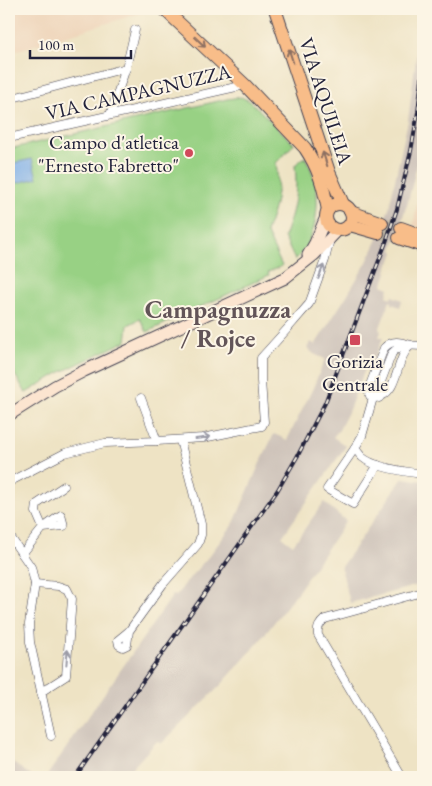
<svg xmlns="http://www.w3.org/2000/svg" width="432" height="786" font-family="'EB Garamond',serif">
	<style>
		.built { fill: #efd6bb }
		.industrial { fill: #cdc2b9 }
		.green { fill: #98d184; stroke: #5d7a60 }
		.water { fill: #7cade8; stroke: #4f6892 }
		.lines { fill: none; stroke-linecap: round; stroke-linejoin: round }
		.primary-tunnel { stroke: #c5bca9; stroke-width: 12; stroke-dasharray: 12 6; stroke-linecap: butt }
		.minor-casing { stroke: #413f50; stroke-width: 9 }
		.secondary-casing { stroke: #413f50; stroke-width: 13 }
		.primary-casing { stroke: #413f50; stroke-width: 14 }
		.minor { stroke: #fff; stroke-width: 8 }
		.secondary { stroke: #fce5d0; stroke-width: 11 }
		.primary { stroke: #f8bd89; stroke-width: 12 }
		.rail-casing { stroke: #22223b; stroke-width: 4 }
		.rail { stroke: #fcf5e5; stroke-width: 2; stroke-dasharray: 5.5; stroke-linecap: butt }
		.oneway { stroke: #8d7062 }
		.oneway2 { stroke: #9c9ca7 }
		.poi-dot { fill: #d1495b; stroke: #fcf5e5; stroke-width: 2 }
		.labels { text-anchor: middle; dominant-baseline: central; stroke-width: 4; stroke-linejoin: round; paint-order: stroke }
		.street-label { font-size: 20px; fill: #22223b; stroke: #fcf5e5 }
		.poi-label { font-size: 20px; fill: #22223b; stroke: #fcf5e5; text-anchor: end }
		.district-label { font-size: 25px; font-weight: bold; fill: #625458; stroke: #fcf5e5 }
	</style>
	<rect width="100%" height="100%" fill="#fcf5e5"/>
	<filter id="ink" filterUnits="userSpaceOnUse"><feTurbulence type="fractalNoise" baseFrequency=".02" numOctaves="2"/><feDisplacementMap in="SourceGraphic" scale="10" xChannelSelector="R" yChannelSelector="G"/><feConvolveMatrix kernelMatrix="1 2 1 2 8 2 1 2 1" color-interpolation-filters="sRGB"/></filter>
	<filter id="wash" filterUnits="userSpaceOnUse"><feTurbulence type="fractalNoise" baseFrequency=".0096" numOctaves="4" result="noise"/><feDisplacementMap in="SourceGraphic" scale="20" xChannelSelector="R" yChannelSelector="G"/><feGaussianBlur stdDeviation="1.12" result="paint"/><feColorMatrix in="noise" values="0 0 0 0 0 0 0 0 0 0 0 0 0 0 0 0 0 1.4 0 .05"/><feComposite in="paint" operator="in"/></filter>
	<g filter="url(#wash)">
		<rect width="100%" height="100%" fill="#eee3c4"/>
		<g class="built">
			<path d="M9,9h145l-145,44z"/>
			<path d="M423,171v56l-10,-1z"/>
		</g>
		<g class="industrial">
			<path d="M421,9h2v133l-15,59 -16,49 2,2 -4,11h-1l-3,8 1,1 -4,12 1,2 5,2 -2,8 4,2 1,-2 10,4 -2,7 -8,-3v-2l-2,-1 -11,29 2,1 -2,6 4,1 -9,22 -4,-1 -2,5h-1l-19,48 -9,18 -6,7 13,9 -64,91 11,8 31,-43 22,19 -47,69 -40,52 -38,43 -60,59 -4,-3 -33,36h-78l127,-182 3,1 11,-15 22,-25 25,-33 26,-60 14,-29 13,6 26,-52 12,-29 -11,-5 -7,-6 4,-6 4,3 31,-48 21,-35 12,-25 10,-29 19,-87 11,-86z"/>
			<path d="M403,478l20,3v103l-73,19 -9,-36z"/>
			<path d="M9,760l24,17h-24z"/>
		</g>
		<g class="green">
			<path d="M241,97l9,4 44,43 -18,19c4,26 0,44 -10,69l16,34 -14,6 1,3 -122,57 -7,-13 -12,6 -2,16 -69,33 -31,19 -17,-28v-216l218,-50z"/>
			<path d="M305,157c4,8 8,16 10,25 5,21 1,52 -12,69 -2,3 -6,6 -8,9l-11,-23c10,-27 14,-43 11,-72z"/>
		</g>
		<path class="water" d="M32,159l5,19 -28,7v-21z"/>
	</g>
	<g filter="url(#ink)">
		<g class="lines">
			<g class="primary-tunnel">
				<path d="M382,223l19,5"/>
				<path d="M378,233l21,5"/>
			</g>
			<defs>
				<g id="minor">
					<path d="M9,99l117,-31"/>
					<path d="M110,115l16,-47 9,-38"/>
					<path d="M9,138l236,-53"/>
					<path d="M141,398l16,43"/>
					<path d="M373,398l-11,38 -7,12 -28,41 26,15 25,-39"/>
					<path d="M373,398l-3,-2 -1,-4 1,-7 14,-37c8,-9 17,-6 27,-3"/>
					<path d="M375,398c25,-3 19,-39 36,-53"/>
					<path d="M379,398l-2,-6 15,-39c9,-9 19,-8 31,-7"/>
					<path d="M355,448c2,3 5,7 7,9 12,11 46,15 61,17"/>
					<path d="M9,482l56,-29 40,-10 52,-2 46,-3 59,-12 2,-4 -3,-41v-23l28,-31 20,-23 16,-44 5,-21"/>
					<path d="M61,515l3,11 -21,2z"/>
					<path d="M9,535l22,32 4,17 -6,40 1,18 21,94"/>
					<path d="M22,554l21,-26 -7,-16 1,-8 27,-18"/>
					<path d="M35,584l23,2 9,3 5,10 -6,77 -25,16"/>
					<path d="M129,631l-2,14 -4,2 -4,-2 -1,-5 11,-9 34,-47 35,-40 3,-9v-11l-21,-84"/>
					<path d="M402,777l-84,-142c-1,-7 1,-11 7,-16l98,-27"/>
				</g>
				<g id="secondary">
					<path d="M308,255l7,-12 11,-26"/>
					<path d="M9,415l46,-29 29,-15 201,-93 29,-23 24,-25"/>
				</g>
				<g id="primary">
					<path d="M164,9l81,76 60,63c14,21 18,37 23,62"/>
					<path d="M275,9l54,163 14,32"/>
					<circle cx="339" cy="217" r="13"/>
					<path d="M351,212l31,11"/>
					<path d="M350,225l28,8"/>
					<path d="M401,228l22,8"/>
					<path d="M399,238l24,8"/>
				</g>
			</defs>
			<use href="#minor" class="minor-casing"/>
			<use href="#secondary" class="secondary-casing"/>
			<use href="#primary" class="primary-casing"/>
			<use href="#minor" class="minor"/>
			<use href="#secondary" class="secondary"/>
			<use href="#primary" class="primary"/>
			<defs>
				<path id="rail" d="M75,777l202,-286 20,-34 28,-54 61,-161 11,-33 14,-58 7,-39 5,-41"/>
			</defs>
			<use href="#rail" class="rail-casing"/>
			<use href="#rail" class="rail"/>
		</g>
		<defs><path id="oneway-shaft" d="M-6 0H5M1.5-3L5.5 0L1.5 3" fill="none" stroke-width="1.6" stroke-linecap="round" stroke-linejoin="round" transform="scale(1.25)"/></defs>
		<g class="oneway">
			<use href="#oneway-shaft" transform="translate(200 42) rotate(44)"/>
			<use href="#oneway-shaft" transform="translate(291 56) rotate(-108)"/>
			<use href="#oneway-shaft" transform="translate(325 159) rotate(-108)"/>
		</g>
		<g class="oneway2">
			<use href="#oneway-shaft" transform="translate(321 272) rotate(-69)"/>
			<use href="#oneway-shaft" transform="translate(203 438) rotate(-7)"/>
			<use href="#oneway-shaft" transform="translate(67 657) rotate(-85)"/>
		</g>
	</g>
	<g class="poi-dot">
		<circle cx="189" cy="153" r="5"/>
		<rect x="349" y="334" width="12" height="12" rx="2.5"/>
	</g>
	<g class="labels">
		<g class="street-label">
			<text transform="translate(138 92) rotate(-13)">VIA CAMPAGNUZZA</text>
			<text transform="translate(326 101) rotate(72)">VIA AQUILEIA</text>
		</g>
		<g class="poi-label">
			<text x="179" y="142">Campo d'atletica<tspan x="179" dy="23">"Ernesto Fabretto"</tspan></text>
			<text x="355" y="361" text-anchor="middle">Gorizia<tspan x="355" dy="23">Centrale</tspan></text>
		</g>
		<g class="district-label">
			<text x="218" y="309">Campagnuzza<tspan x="218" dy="29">/ Rojce</tspan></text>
		</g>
	</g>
	<rect width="432" height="786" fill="none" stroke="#fcf5e5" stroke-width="30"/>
	<path d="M30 50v8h101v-8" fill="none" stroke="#22223b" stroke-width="2.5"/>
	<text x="38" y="50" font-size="15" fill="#22223b" stroke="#fcf5e5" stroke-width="4" paint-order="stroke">100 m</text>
</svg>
